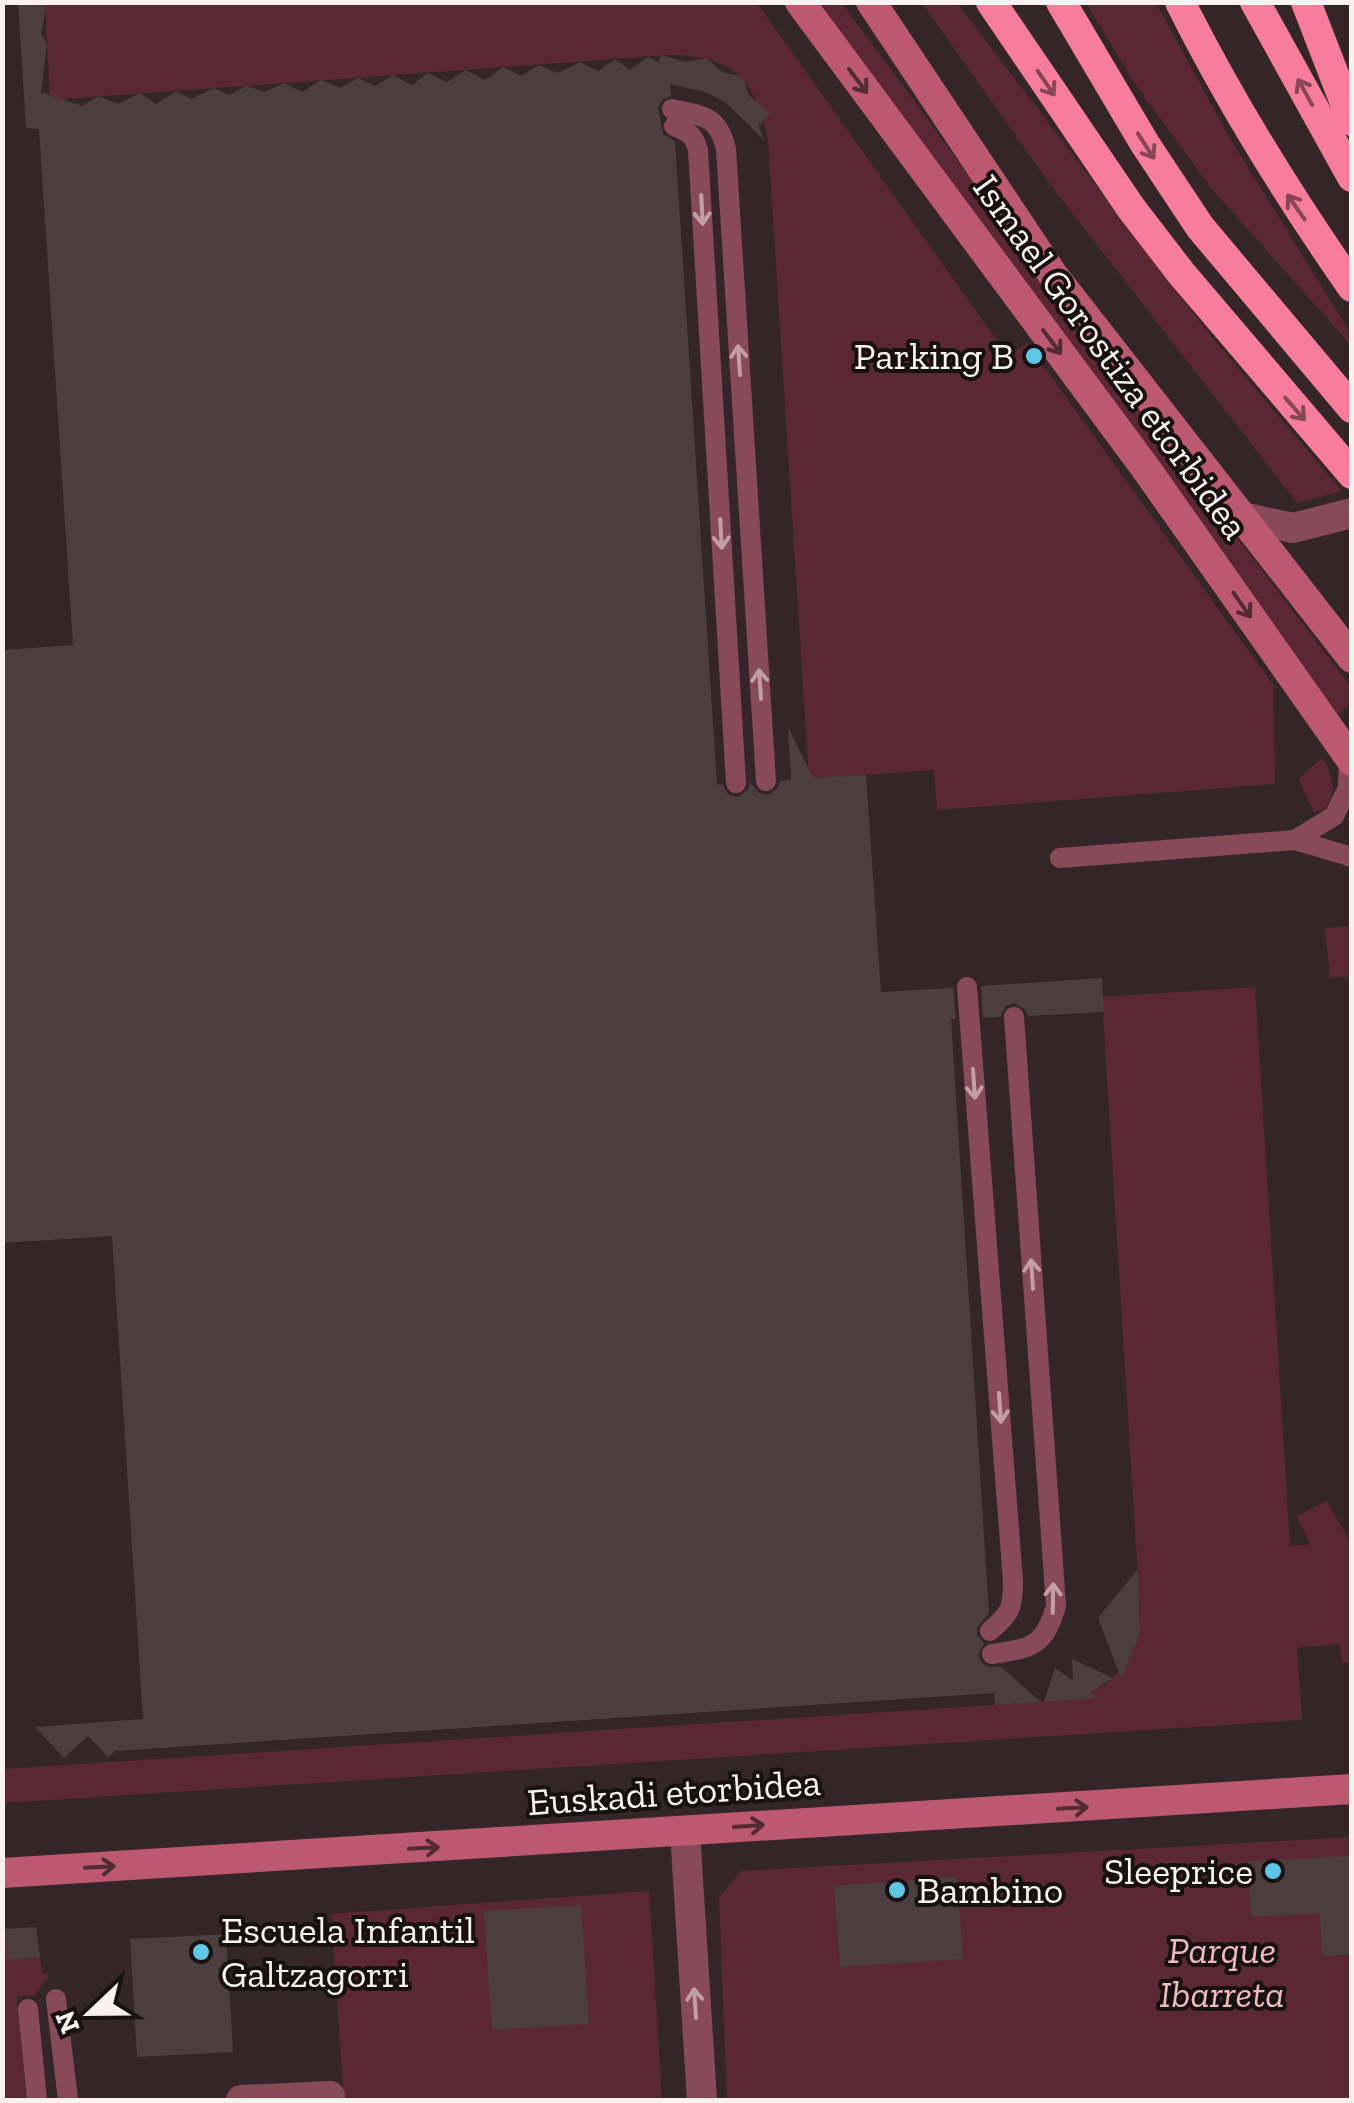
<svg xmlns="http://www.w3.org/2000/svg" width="1354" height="2103" font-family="'Zilla Slab',serif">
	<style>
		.green { fill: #5b2734 }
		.building { fill: #4c3d3f }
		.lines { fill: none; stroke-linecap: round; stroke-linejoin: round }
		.lane { stroke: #884a58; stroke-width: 20 }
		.street { stroke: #884a58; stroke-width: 30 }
		.secondary { stroke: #bc5971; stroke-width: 30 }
		.highway { stroke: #f87d9a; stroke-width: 30 }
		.oneway { stroke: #512a33 }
		.oneway2 { stroke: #884756 }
		.oneway3 { stroke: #c29ea5 }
		.poi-dot { fill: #5cc7e7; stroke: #171112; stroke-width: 4 }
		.labels { text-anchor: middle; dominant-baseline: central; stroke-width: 8; stroke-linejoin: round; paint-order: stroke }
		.poi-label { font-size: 38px; fill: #fbf1f2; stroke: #171112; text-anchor: end }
		.street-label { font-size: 38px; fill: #fbf1f2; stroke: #171112 }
		.park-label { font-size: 38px; font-style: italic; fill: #efb8c2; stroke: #171112 }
	</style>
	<rect width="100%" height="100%" fill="#342628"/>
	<g class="green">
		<path d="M45,3h712l251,353 19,-13 246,342 2,99 -338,26 -3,-40 -125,9 -41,-638c-12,-61 -34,-86 -100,-86l-618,45z"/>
		<path d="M812,3h30l328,447 181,237v16l-15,13z"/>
		<path d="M922,3h35l257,337 128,151 -45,12 -248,-320z"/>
		<path d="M1086,3h70l73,134 122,197v11l-140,-157 -78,-107z"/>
		<path d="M1322,758c11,18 16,35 2,52l-10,3 -15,-34z"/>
		<path d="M1351,926v50l-21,2 -5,-50z"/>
		<path d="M1255,987l35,559 20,-2 -13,-28 30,-15 24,43v118l-9,1 -3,-19 -42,4 5,72 -1299,83v-34l1052,-68c52,-4 84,-37 85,-90l-38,-614z"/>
		<path d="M1351,1837v263h-624l-8,-202 22,-27z"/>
		<path d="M649,1891l13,209h-318l-13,-186z"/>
		<path d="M5,1929l35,28 2,16 7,2 -14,20 -18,1 9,101 -23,2 -1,-169z"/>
	</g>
	<g class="building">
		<path d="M18,2h29l-6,31 6,12 -6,47 41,14 17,-10 19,8 22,-11 16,11 20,-13 15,8 23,-11 15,7 17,-9 19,6 19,-9 18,9 19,-12 19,8 18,-10 17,8 18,-11 19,10 16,-12 19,9 19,-12 19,10 18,-13 18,9 18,-11 19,8 22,-11 18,9 17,-12 15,11 18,-13 10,5 3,-7 25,7 20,-4 16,14 21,5 6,18 21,18 -9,11 -3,-1 6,17 -38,-37 -18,-10 -38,-9 1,12 -8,3 -5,8 5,27 12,7 42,644 5,-1 7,11 9,2 10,-7 2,-8 9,11 9,2 10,-7 2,-7 11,-1 -3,-53 25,51 53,-3 15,217 72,-4 3,31h-5l38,594 -12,15v7l7,8 -6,12 4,8 6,4h13l40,35 -46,3 -1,-12 -879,58 -7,6 -20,-21 -24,22 -29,-31 108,-8 -31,-483 -110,7v-593l71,-5 -34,-516 -13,-1z"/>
		<path d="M1102,978l2,34 -76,4 -3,-7 -11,-6 -8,3 -6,11 -17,1 -2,-32z"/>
		<path d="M1138,1569l2,65 -19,44 -23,-60z"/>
		<path d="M1072,1659l41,19 -23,15 7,5 -53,4 11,-34 18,13z"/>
		<path d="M1352,1856v98l-30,2 -2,-43 -69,4 -3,-56z"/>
		<path d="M957,1877l6,82 -123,8 -6,-81z"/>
		<path d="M581,1905l8,119 -97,6 -8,-119z"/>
		<path d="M36,1927l4,30 -33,3 -2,-31z"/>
		<path d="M226,1934l7,118 -96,5 -7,-118z"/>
	</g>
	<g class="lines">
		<g class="lane">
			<path d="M672,109c31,7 46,6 54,40l40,632"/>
			<path d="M674,126c14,5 20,9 24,24l38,633"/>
			<path d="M1295,840l57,17"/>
			<path d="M1060,858l235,-18 39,-24 14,-28 1,-30"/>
			<path d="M967,987l46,594c0,27 -2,32 -23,50"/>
			<path d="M992,1654c40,-6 52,-7 64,-48l-42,-589"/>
			<path d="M56,1999l12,101"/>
			<path d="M28,2009l9,91"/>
		</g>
		<g class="street">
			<path d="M1242,517l51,11 59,-15"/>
			<path d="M685,1832l17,268"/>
			<path d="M241,2100l89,-4"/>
		</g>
		<g class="secondary">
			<path d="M800,2l344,464 208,295"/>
			<path d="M871,2l182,273 299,383"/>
			<path d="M2,1873l1350,-84"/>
		</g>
		<g class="highway">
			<path d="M991,2l140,206 50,65 171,201"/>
			<path d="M1061,2l84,142 55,83 152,181"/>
			<path d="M1180,2c50,100 108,193 172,285"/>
			<path d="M1255,2l97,175"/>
			<path d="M1306,2l46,119"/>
		</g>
	</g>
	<defs><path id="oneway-shaft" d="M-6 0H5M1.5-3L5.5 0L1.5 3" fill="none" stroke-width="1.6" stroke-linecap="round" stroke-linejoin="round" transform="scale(2.5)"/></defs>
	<g class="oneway">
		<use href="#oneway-shaft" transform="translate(858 81) rotate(53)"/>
		<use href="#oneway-shaft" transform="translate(1052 342) rotate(53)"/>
		<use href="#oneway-shaft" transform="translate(1242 605) rotate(55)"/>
		<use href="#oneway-shaft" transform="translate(1073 1808) rotate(-3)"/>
		<use href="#oneway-shaft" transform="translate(749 1826) rotate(-4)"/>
		<use href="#oneway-shaft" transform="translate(424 1848) rotate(-3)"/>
		<use href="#oneway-shaft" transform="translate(100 1867) rotate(-3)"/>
	</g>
	<g class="oneway2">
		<use href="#oneway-shaft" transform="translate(1046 83) rotate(56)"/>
		<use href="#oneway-shaft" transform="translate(1305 92) rotate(-119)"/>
		<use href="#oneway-shaft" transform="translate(1146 146) rotate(57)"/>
		<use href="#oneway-shaft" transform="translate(1296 207) rotate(-125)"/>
		<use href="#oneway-shaft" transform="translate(1295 409) rotate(49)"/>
	</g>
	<g class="oneway3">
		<use href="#oneway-shaft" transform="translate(702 210) rotate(87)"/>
		<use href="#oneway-shaft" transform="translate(739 360) rotate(-94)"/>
		<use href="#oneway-shaft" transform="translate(721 534) rotate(87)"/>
		<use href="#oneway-shaft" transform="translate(760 684) rotate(-94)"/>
		<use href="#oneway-shaft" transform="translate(974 1084) rotate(86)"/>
		<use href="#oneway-shaft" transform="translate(1032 1274) rotate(-94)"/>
		<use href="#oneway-shaft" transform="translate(1000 1408) rotate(86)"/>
		<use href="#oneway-shaft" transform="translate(1053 1598) rotate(-89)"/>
		<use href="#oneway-shaft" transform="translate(695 2003) rotate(-94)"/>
	</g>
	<g class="poi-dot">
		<circle cx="1034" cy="356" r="10"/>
		<circle cx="1273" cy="1871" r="10"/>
		<circle cx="897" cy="1890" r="10"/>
		<circle cx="201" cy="1952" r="10"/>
	</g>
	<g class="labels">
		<g class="poi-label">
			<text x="1014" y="356">Parking B</text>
			<text x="1253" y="1871">Sleeprice</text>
			<text x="917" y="1890" text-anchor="start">Bambino</text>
			<text x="221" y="1930" text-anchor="start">Escuela Infantil<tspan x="221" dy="44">Galtzagorri</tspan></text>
		</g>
		<g class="street-label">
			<text transform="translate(1111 357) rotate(54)">Ismael Gorostiza etorbidea</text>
			<text transform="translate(674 1792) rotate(-4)">Euskadi etorbidea</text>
		</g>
		<g class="park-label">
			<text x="1222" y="1950">Parque<tspan x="1222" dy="44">Ibarreta</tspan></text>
		</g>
	</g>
	<rect width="1354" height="2103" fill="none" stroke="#fbf1f2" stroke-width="10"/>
	<g transform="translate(90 2013) rotate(248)" stroke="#171112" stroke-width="8" paint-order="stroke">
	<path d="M0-8L18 38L0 25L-18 38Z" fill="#fbf1f2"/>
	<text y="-15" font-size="28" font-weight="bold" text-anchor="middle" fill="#fbf1f2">N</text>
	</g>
</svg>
